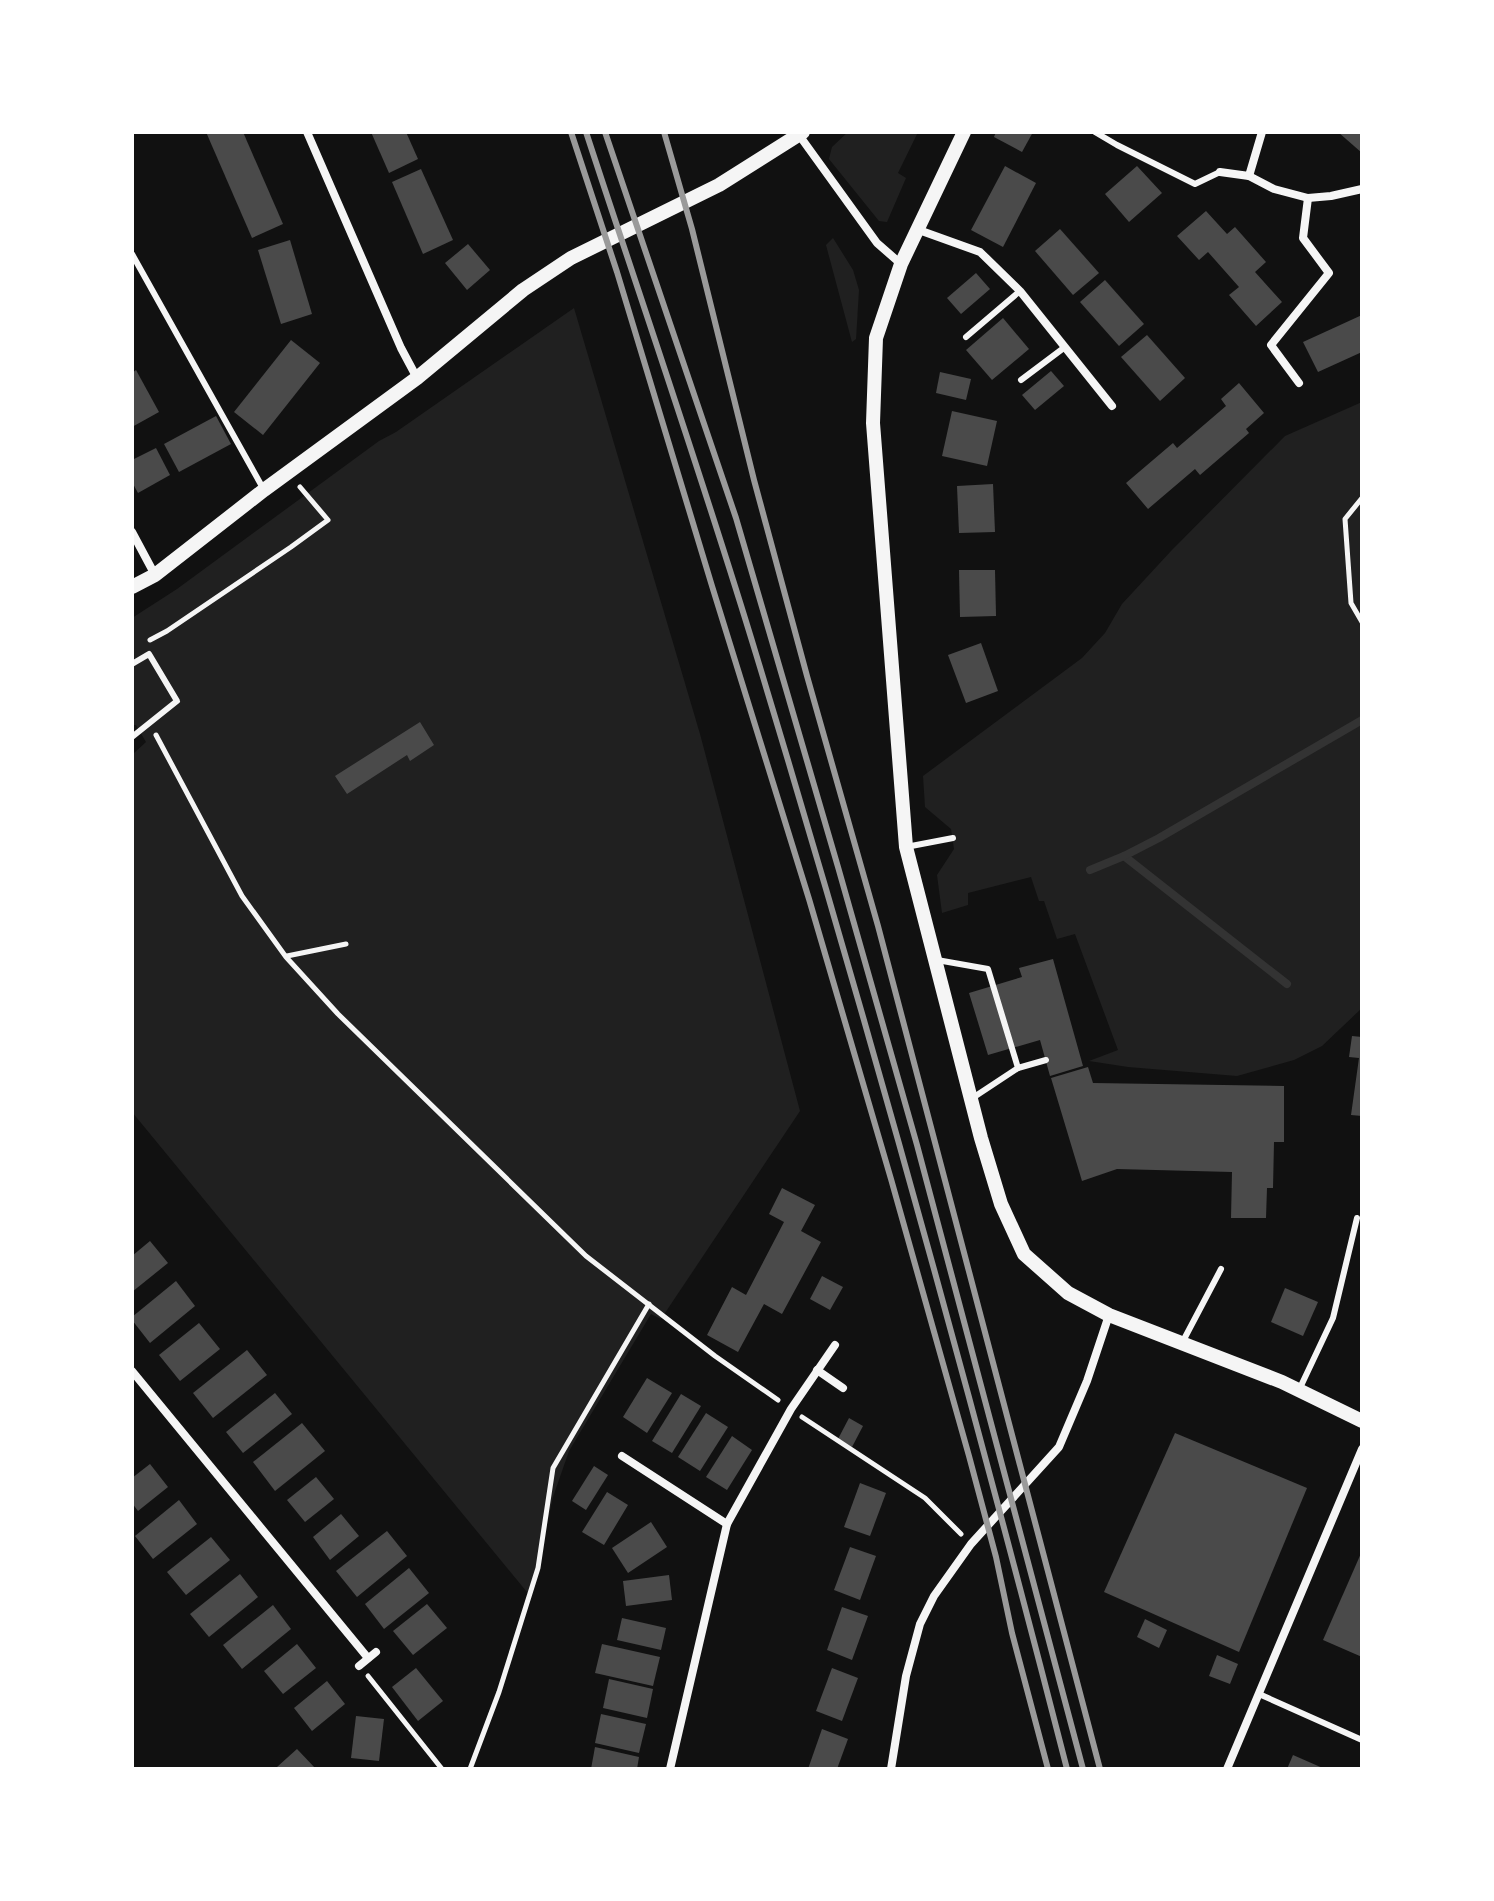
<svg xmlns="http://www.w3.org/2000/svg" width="1494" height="1901" font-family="Spectral,serif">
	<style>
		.green { fill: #202020 }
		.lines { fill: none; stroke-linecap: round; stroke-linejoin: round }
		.stream { stroke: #333; stroke-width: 8 }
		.building { fill: #4a4a4a }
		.path { stroke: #f5f5f5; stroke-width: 5 }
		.service { stroke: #f5f5f5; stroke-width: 6 }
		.minor { stroke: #f5f5f5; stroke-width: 8 }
		.tertiary { stroke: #f5f5f5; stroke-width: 14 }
		.rail { stroke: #9a9a9a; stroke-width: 6 }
	</style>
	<rect width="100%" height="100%" fill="#111"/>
	<g class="green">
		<path d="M848,132h70l-20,41 8,5 -19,44 -8,-1 -50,-62 3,-12z"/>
		<path d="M833,238l20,32 6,20 -3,49 -4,3 -26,-97z"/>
		<path d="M574,308l126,426 100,377 -139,208 -10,-5 -82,137 -16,46 -22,100 -399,-485v-357l14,-13 -10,-17h-4v-107l45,-29 202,-148 17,-9z"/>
		<path d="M1362,402v606l-40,38 -28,14 -57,16 -109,-9 -39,-6 29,-11 -43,-116 -18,5 -13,-38h-5l-8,-24 -63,16v12l-26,8 -5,-38 17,-26 -3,-20 -26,-22 -2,-31 159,-118 23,-25 17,-29 49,-53 114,-115z"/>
	</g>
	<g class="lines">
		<g class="stream">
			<path d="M1124,856l163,128"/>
			<path d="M1090,870l34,-14 35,-18 203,-118"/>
		</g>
	</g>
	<g class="building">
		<path d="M206,132h37l40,92 -31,14z"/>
		<path d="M371,132h35l12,27 -29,14z"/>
		<path d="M996,132h37l-11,20 -28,-15z"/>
		<path d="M1338,132h24v21z"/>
		<path d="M1005,166l31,17 -33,64 -32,-17z"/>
		<path d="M1137,166l25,27 -33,29 -24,-28z"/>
		<path d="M421,169l32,71 -30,14 -31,-72z"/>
		<path d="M1206,211l21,23 8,-7 31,35 -11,10 27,30 -26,24 -27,-31 10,-8 -31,-35 -9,8 -22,-24z"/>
		<path d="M1060,229l39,44 -26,22 -38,-44z"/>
		<path d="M290,240l22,74 -31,10 -23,-74z"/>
		<path d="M468,244l22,26 -23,20 -22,-27z"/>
		<path d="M976,273l14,16 -29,25 -14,-16z"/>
		<path d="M1105,280l39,44 -25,22 -39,-44z"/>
		<path d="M1362,315v37l-44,20 -15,-30z"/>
		<path d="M1003,318l26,31 -37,31 -26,-30z"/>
		<path d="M1147,335l38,43 -25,23 -39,-44z"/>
		<path d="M291,340l29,23 -57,72 -29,-23z"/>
		<path d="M136,370l23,42 -27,15v-54z"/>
		<path d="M1051,371l13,15 -29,24 -13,-15z"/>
		<path d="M940,372l31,7 -5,21 -30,-7z"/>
		<path d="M1239,383l25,30 -18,16 3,4 -49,42 -5,-6 -47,40 -22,-26 47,-40 4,5 49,-42 -5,-7z"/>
		<path d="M952,411l45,10 -10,45 -45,-10z"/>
		<path d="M216,416l15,28 -52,28 -15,-28z"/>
		<path d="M156,448l14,27 -32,18 -6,-11v-22z"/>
		<path d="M993,484l2,48 -36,1 -2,-47z"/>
		<path d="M959,570h36l1,46 -36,1z"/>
		<path d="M981,643l17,48 -32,12 -18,-48z"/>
		<path d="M420,722l14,23 -24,16 -3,-6 -60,39 -12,-18z"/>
		<path d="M1053,959l30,107 -33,10 -10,-36 -52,15 -19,-62 53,-16 -3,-9z"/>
		<path d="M1352,1036l10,1v79l-11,-1 8,-57 -10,-1z"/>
		<path d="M1088,1067l5,16 191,3v56h-10l-1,46h-6l-1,30h-35l1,-46 -115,-3 -35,12 -31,-103z"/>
		<path d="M782,1188l33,17 -14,26 20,11 -39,72 -18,-10 -26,48 -31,-17 25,-48 14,8 38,-73 -15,-8z"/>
		<path d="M150,1241l18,22 -36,29v-36z"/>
		<path d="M822,1276l21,11 -13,23 -20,-11z"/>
		<path d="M176,1281l19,25 -45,37 -18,-23v-3z"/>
		<path d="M1285,1288l33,14 -15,34 -32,-14z"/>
		<path d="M199,1323l21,26 -40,32 -21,-26z"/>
		<path d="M247,1350l20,25 -54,43 -20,-25z"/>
		<path d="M647,1378l25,15 -25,40 -24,-16z"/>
		<path d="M275,1393l17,21 -49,39 -17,-21z"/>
		<path d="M681,1394l20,12 -29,47 -20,-12z"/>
		<path d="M706,1413l22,14 -28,44 -22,-14z"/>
		<path d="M849,1418l14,8 -11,21 -14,-8z"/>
		<path d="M302,1423l23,28 -50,40 -22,-29z"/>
		<path d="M1175,1433l132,55 -68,164 -135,-60z"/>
		<path d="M732,1436l20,14 -25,40 -21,-13z"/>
		<path d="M150,1464l18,23 -30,24 -6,-8v-25z"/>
		<path d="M594,1466l14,9 -22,35 -14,-9z"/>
		<path d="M316,1477l18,22 -29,23 -18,-22z"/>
		<path d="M860,1483l26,10 -16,43 -26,-9z"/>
		<path d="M607,1492l21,13 -24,40 -22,-13z"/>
		<path d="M179,1500l18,24 -44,35 -18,-23z"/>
		<path d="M341,1514l18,22 -29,24 -17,-23z"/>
		<path d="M651,1522l16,25 -39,26 -16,-25z"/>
		<path d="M387,1531l20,25 -50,41 -21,-26z"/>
		<path d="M211,1537l19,23 -44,35 -19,-23z"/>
		<path d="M850,1547l26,9 -16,44 -26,-10z"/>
		<path d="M1362,1551v106l-39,-17z"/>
		<path d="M409,1568l20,25 -45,36 -19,-25z"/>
		<path d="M240,1574l18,23 -49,40 -19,-23z"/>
		<path d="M669,1575l3,25 -46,6 -3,-25z"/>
		<path d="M427,1604l20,24 -34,27 -20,-24z"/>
		<path d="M273,1605l18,24 -49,40 -19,-24z"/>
		<path d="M842,1607l26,9 -16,44 -25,-10z"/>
		<path d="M622,1618l44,10 -5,22 -44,-10z"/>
		<path d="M1145,1619l22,11 -8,18 -22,-11z"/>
		<path d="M297,1644l19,24 -33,26 -19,-23z"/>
		<path d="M602,1644l58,13 -7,29 -58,-13z"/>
		<path d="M1217,1655l21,9 -8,20 -21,-8z"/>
		<path d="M416,1668l27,33 -25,20 -26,-34z"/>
		<path d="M832,1668l26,10 -16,43 -26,-10z"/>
		<path d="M609,1679l44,10 -6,29 -44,-10z"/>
		<path d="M327,1681l18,23 -33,27 -18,-23z"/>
		<path d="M601,1714l45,10 -7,29 -44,-10z"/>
		<path d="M356,1716l28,3 -5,42 -28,-3z"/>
		<path d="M822,1729l26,10 -11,30h-29z"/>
		<path d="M595,1747l44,10 -2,12h-46z"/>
		<path d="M297,1749l19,20h-36l-3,-2z"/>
		<path d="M1293,1755l32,14h-38z"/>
	</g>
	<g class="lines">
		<g class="path">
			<path d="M1362,498l-17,21 6,84 11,19"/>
			<path d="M150,640l17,-9 124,-84 37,-27 -28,-33"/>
			<path d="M156,735l86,161 44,61 52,57 248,242 129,100 63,44"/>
			<path d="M287,956l59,-12"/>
			<path d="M802,1417l123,81 36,36"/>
			<path d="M368,1676l74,93"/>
			<path d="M470,1769l29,-77 39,-124 15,-100 96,-164"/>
		</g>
		<g class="service">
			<path d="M1095,132l22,13 78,39 25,-12"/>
			<path d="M132,254l132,236"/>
			<path d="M966,337l54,-46"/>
			<path d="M1021,380l44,-33"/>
			<path d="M132,664l17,-10 28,47 -45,36"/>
			<path d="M906,847l47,-9"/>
			<path d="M937,960l51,9 30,99 -47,31"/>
			<path d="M1018,1068l28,-8"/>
			<path d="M1182,1343l39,-74"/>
			<path d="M1299,1390l34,-72 24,-100"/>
			<path d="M1259,1694l103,46"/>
		</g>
		<g class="minor">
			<path d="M307,132l94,216 16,30"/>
			<path d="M799,135l78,108 24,21"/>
			<path d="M1220,172l29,4 25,13 34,9 23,-2 31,-7"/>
			<path d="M1249,176l13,-44"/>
			<path d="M916,229l64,23 40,39 92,115"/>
			<path d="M1299,383l-28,-38 58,-72 -26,-35 5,-40"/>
			<path d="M132,532l23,43"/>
			<path d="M817,1370l26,18"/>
			<path d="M132,1371l236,287"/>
			<path d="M622,1456l105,68"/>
			<path d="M359,1666l17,-14"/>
			<path d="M670,1769l57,-245 64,-115 44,-64"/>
			<path d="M891,1769l15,-93 14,-52 14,-28 37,-52 88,-97 28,-66 22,-66"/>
			<path d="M1227,1769l135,-320"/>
		</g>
		<g class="tertiary">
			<path d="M964,132l-63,132 -25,74 -3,85 33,424 75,291 20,66 23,50 44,39 41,22 173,67 80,39"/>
			<path d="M132,587l23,-12 109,-85 153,-112 106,-88 48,-32 148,-73 84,-53"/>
		</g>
		<g class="rail">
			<path d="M571,132l46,140 95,314 97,313 82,280 78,277 27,101 16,76 36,136"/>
			<path d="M586,132c57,174 117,347 170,522 112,369 215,741 311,1115"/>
			<path d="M605,132l131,386 102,349 79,278 166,624"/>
			<path d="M664,132l28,97 62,251 53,196 71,250 222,843"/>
		</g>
	</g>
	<rect width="1494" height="1901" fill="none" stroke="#ffffff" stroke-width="268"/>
</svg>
